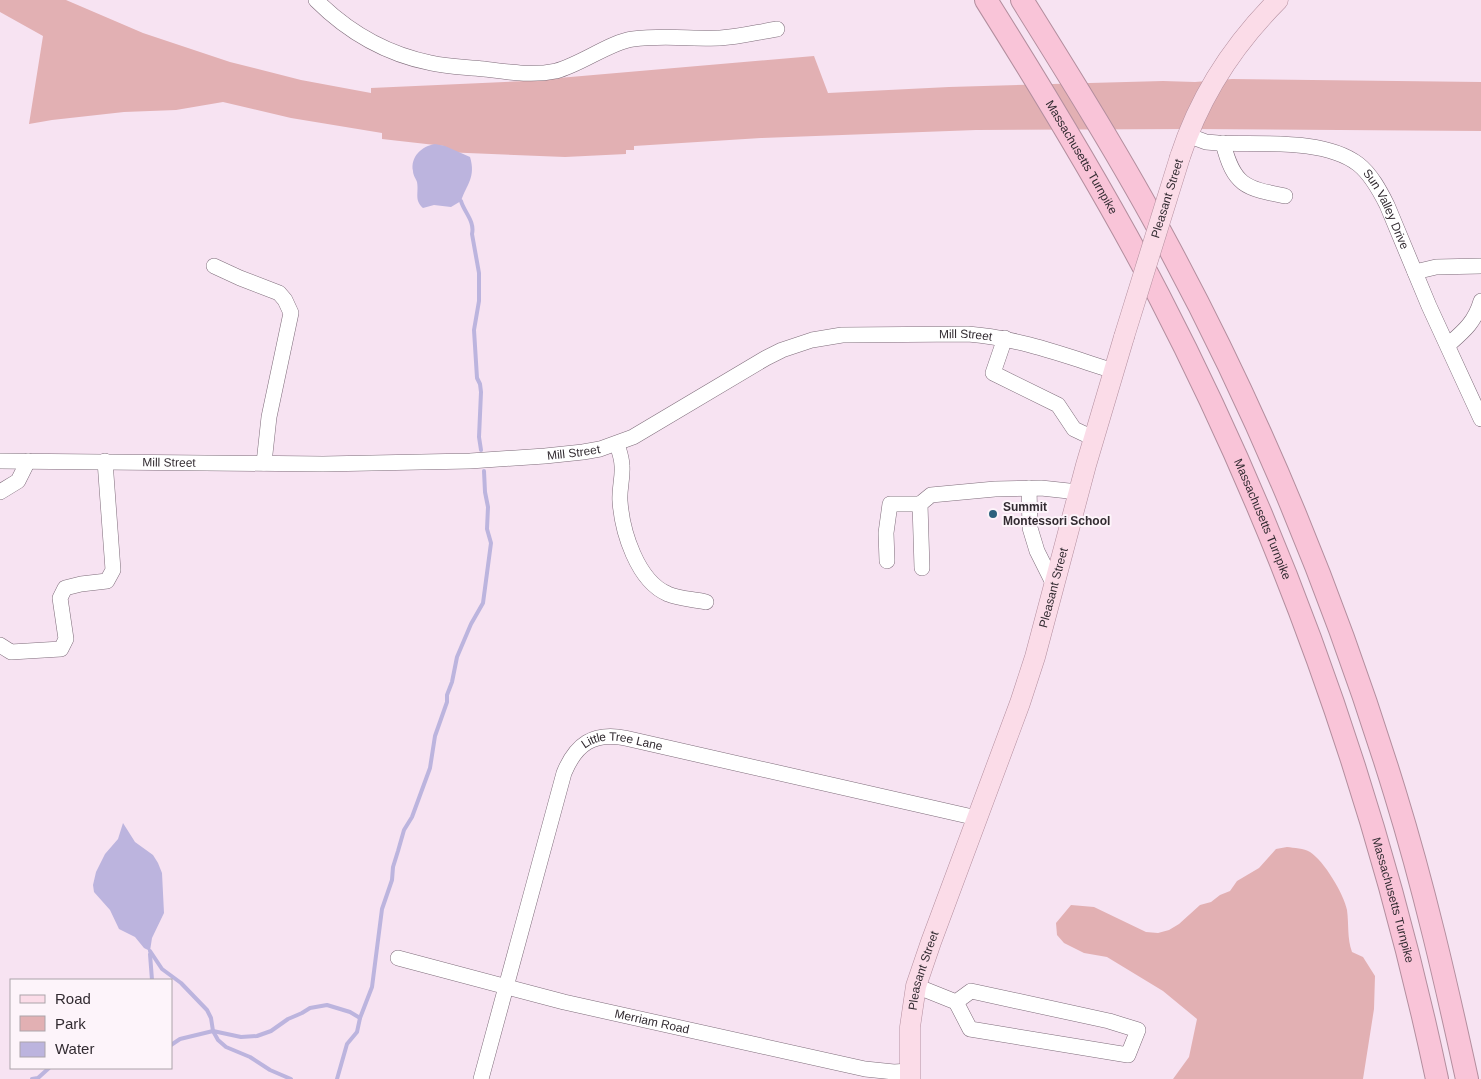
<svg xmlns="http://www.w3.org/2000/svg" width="1481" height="1079" font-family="Arial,sans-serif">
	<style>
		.green { fill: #e2b0b3 }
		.water { fill: #bcb4de }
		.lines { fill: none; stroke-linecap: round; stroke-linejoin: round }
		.stream { stroke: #bcb4de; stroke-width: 4 }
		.minor-casing { stroke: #7e6c7a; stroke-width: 16 }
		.major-casing { stroke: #b38e9e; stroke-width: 21 }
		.highway-casing { stroke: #b38e9e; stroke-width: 24 }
		.minor { stroke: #fff; stroke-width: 15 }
		.major { stroke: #fbdce8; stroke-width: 20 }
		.highway { stroke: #f9c4d8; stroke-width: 22 }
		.major-bridge-casing { stroke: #b38e9e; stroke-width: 21; stroke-linecap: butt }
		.major-bridge { stroke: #fbdce8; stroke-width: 20 }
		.poi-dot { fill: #2d627e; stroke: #fdf4fa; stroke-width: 2 }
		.labels { text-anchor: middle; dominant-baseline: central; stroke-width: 4; stroke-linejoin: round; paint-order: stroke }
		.street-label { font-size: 12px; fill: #322b31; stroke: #fdf4fa }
		.poi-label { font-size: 12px; font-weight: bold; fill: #322b31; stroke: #fdf4fa; text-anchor: start }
	</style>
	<rect width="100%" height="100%" fill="#f7e3f2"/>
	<g class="green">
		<path d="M0,0h66l77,33 87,29 71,18 70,13v-5l153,-7 290,-25 14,37 121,-6 214,-6 32,1 37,-3 249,3v49l-290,-2 -215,1 -215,8 -127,8v4h-8v4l-61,3 -122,-5 1,-6 -62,-7v-6l-91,-15 -68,-16 -47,8 -52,2 -72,8 -23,4 14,-88 -43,-24z"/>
		<path d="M1287,847c7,1 17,1 23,5 14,9 34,42 37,58 2,15 0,28 5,42l11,5 12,19 -1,33 -11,70h-190l16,-22 8,-38 -34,-28 -56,-34 -23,-4 -20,-10 -7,-8 -1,-12 15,-18 23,2 52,25 12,1 11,-3 10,-6 21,-19 11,-3 9,-7 10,-4 7,-10 22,-13 17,-19z"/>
	</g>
	<g class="water">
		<path d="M435,144l10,2 25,11c6,20 -3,27 -9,44l-10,6 -17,-2 -11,3c-9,-8 -4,-15 -6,-26 -1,-3 -4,-7 -4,-11 -3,-14 9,-25 22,-27z"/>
		<path d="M123,823l12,19 18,13 5,8 4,10 2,40 -12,25 -2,13 -6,-3 -9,-11 -16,-8 -9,-19 -16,-18 -1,-7 3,-13 9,-18 13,-15z"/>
	</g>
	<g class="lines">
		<g class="stream">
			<path d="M461,201c3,11 14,20 11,33l7,39v28l-5,29 3,48 3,6 1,8 -2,45 2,13"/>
			<path d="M150,951l12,18 19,14 26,27 4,8 2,13 5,9 8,7 24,10 20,13 21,9"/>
			<path d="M150,954l2,26"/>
			<path d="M360,1018l12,-31 10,-78 10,-29 1,-13 5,-16 6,-21 8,-13 18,-49 5,-32 12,-34v-7l5,-13 5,-25 14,-33 12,-21 8,-60 -4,-14 1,-22 -3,-15 -1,-21"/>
			<path d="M171,1045l9,-6 33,-8 28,6 16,-1 14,-5 17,-12 14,-6 8,-5 17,-3 23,7 10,6 -3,14 -10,12 -10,35"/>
			<path d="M32,1079l6,-1 11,-10"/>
		</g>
		<defs>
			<g id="minor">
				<path d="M316,0c32,32 70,54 115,63 17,4 35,4 53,6 24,3 48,7 72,2 26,-7 54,-29 77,-32 29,-4 58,0 87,-1 19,-1 38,-6 57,-9"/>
				<path id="s1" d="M1187,135l19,7 12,1c42,2 106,-5 140,21 13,10 22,27 29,41l42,101 52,113"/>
				<path d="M1223,143c11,43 22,45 62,53"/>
				<path d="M214,266l26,12 39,15 6,7 6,13 -22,104 -5,46"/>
				<path d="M1415,272l21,-5 45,-1"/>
				<path d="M1005,338l-12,35 65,32 16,24 19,9"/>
				<path d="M1448,345c16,-14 27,-23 33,-44"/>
				<path d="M617,444c2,7 5,14 5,22 1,12 -3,23 -2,35 2,30 17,80 48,93 11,5 25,5 38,8"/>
				<path id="s2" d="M0,461l323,3 147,-3 75,-5 38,-4 17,-3 33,-12 133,-79 16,-8 30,-10 30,-5 126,-1c51,4 98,22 146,37"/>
				<path d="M1029,488l1,40 7,23 17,34"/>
				<path d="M0,492l18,-11 10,-20"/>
				<path d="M887,561l-1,-28 4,-29h30"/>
				<path d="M922,568l-2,-64 11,-9 64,-6 46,-1 37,4"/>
				<path d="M0,645l11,7 50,-3 5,-10 -6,-41 5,-10 16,-4 26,-3 6,-11 -8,-109"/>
				<path id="s3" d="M398,958l166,44 301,67 29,3 16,-1"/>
				<path d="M916,986l40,16 14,27 158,26 10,-25 -29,-9 -138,-30 -15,11"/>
				<path id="s4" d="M481,1079l83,-306c12,-29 29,-41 61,-35l352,80"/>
			</g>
			<g id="major">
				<path d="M1180,157c19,-59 54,-113 98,-157"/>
				<path id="s5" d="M910,1079v-52l6,-41 15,-44 89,-239 15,-46 51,-192 38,-128"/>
			</g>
			<g id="highway">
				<path id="s6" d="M986,0c61,97 120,194 173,296 128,247 220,511 278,783"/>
				<path d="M1022,0c50,80 100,160 145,244 94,174 170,360 228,549 29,94 51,190 72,286"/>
			</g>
		</defs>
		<use href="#minor" class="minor-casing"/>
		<use href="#major" class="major-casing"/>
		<use href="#highway" class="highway-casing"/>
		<use href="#minor" class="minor"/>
		<use href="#major" class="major"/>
		<use href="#highway" class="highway"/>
		<defs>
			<g id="major-bridge">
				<path id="s7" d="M1124,337l56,-180"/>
			</g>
		</defs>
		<use href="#major-bridge" class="major-bridge-casing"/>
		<use href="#major-bridge" class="major-bridge"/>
	</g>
	<circle class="poi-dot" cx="993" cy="514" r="5"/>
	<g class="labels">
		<g class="street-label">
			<text stroke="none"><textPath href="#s6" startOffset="184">Massachusetts Turnpike</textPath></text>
			<text stroke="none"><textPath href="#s7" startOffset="145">Pleasant Street</textPath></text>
			<text stroke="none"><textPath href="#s1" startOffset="230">Sun Valley Drive</textPath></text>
			<text stroke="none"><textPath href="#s2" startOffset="994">Mill Street</textPath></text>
			<text stroke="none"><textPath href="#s2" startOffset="574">Mill Street</textPath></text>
			<text stroke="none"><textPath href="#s2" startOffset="169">Mill Street</textPath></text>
			<text stroke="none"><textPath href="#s6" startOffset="589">Massachusetts Turnpike</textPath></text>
			<text stroke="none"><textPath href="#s5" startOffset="515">Pleasant Street</textPath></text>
			<text stroke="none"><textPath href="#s4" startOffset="392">Little Tree Lane</textPath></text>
			<text stroke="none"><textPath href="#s6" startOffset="992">Massachusetts Turnpike</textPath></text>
			<text stroke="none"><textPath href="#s5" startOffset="110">Pleasant Street</textPath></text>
			<text stroke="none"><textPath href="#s3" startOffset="262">Merriam Road</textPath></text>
		</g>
		<g class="poi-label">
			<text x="1003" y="507">Summit<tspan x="1003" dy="14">Montessori School</tspan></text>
		</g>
	</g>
	<rect x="10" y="979" width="162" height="90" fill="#fdf4fa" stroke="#aca4aa"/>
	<rect x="20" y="995" width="25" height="8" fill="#fbdce8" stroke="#aca4aa"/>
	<text x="55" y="1004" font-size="15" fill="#322b31">Road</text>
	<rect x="20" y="1016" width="25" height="15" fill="#e2b0b3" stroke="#aca4aa"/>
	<text x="55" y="1029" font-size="15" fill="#322b31">Park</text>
	<rect x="20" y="1042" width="25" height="15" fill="#bcb4de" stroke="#aca4aa"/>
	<text x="55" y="1054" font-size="15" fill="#322b31">Water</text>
</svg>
